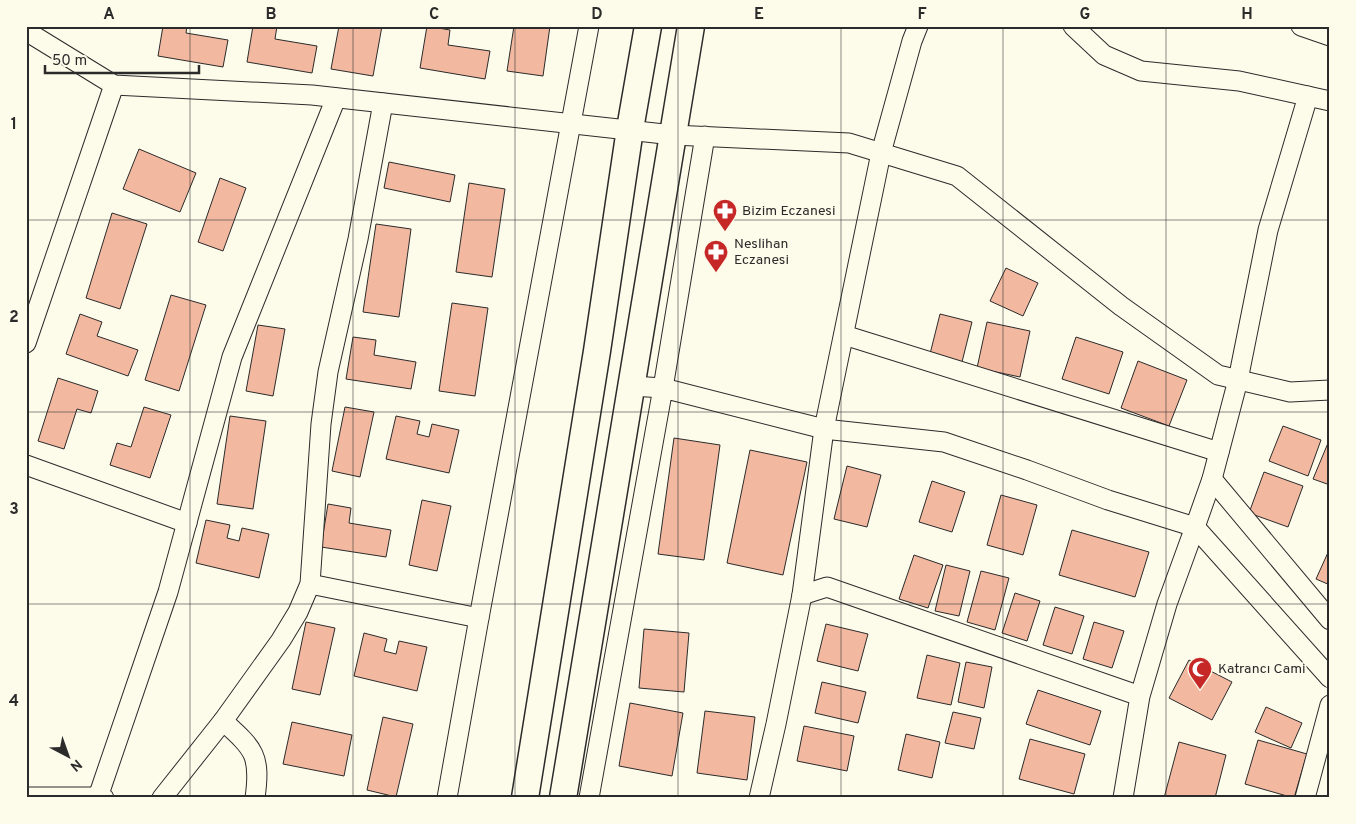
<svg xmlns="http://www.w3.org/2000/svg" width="1356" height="824" font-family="Overpass,sans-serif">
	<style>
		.building { fill: #f2b8a0; stroke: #2b2b2b }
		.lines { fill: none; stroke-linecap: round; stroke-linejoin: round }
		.street-casing { stroke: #2b2b2b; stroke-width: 21 }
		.secondary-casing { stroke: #2b2b2b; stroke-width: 29 }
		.street { stroke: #fdfbea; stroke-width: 19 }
		.secondary { stroke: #fdfbea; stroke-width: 26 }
		.grid { fill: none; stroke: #2b2b2b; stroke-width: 1; stroke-opacity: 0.55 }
		.labels { text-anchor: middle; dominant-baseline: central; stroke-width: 4; stroke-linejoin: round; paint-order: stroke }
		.poi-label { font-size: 14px; fill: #2b2b2b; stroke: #fdfbea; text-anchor: start }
		.neatline { fill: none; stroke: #2b2b2b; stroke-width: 2 }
		.grid-label { font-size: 16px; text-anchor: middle; font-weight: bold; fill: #2b2b2b }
	</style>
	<rect width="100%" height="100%" fill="#fdfbea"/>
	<g class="building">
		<path d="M163,26h24l-1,7 42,7 -5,27 -65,-11z"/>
		<path d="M253,26h24l-2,13 42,7 -5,27 -65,-11z"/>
		<path d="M339,26h43l-9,50 -42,-7z"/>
		<path d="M427,26l23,4 -2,15 42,6 -5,28 -65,-11z"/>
		<path d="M514,26h36l-7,50 -36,-5z"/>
		<path d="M139,149l57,24 -16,39 -57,-23z"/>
		<path d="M389,162l66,13 -5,27 -66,-14z"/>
		<path d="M220,178l26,10 -23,63 -25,-9z"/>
		<path d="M469,183l36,6 -13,88 -36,-5z"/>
		<path d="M112,213l35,11 -27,85 -34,-11z"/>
		<path d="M376,224l35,5 -12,88 -36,-5z"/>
		<path d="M1006,268l32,15 -15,33 -33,-15z"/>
		<path d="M171,295l35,10 -27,86 -34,-11z"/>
		<path d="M452,303l36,5 -13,88 -36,-5z"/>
		<path d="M80,314l22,8 -5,14 41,14 -10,26 -62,-22z"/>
		<path d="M940,314l32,8 -10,40 -32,-8z"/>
		<path d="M987,322l43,9 -10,46 -43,-9z"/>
		<path d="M258,325l27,4 -12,67 -27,-5z"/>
		<path d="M353,337l23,3 -2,15 42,7 -5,27 -65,-10z"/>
		<path d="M1076,337l47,15 -14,42 -47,-15z"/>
		<path d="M1138,361l49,19 -18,46 -48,-18z"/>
		<path d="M58,378l40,13 -7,22 -14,-4 -13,40 -26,-8z"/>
		<path d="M144,407l27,8 -21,63 -40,-13 7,-22 14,4z"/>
		<path d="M345,407l29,5 -14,65 -28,-6z"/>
		<path d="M230,416l36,5 -13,88 -36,-5z"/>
		<path d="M396,416l24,5 -3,13 12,3 3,-13 27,6 -10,43 -63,-14z"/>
		<path d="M1283,426l38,14 -13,36 -39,-15z"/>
		<path d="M674,438l46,7 -16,115 -46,-6z"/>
		<path d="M1328,443l2,1v41l-17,-6z"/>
		<path d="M750,450l57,12 -24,113 -56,-12z"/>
		<path d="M847,466l34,9 -14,52 -33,-8z"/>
		<path d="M1264,472l39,14 -15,41 -39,-14z"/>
		<path d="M932,481l33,11 -13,40 -33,-10z"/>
		<path d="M1001,495l36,10 -14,50 -36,-10z"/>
		<path d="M422,500l29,6 -14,65 -28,-6z"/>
		<path d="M328,504l23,4 -2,15 42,7 -5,27 -65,-10z"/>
		<path d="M206,520l24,5 -3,13 12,3 3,-13 27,6 -10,44 -63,-15z"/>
		<path d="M1072,530l77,22 -14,45 -76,-22z"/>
		<path d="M1330,548v37l-14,-6z"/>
		<path d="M914,555l29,10 -15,43 -29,-9z"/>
		<path d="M946,565l24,6 -11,45 -24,-5z"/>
		<path d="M981,571l28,7 -14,52 -28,-8z"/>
		<path d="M1015,593l25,8 -13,40 -25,-8z"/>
		<path d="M1055,607l29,9 -12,38 -29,-9z"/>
		<path d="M306,622l29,6 -15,67 -28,-6z"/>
		<path d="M1094,622l30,9 -12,37 -29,-9z"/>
		<path d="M826,624l42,10 -10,37 -41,-10z"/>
		<path d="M644,629l45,4 -5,59 -45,-4z"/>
		<path d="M364,633l23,6 -3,12 12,3 3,-13 28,6 -10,44 -63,-15z"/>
		<path d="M927,655l33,8 -9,42 -34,-7z"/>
		<path d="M1189,660l43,22 -20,38 -43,-22z"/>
		<path d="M966,662l26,5 -8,41 -26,-6z"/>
		<path d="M822,682l44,10 -8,31 -43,-10z"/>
		<path d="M1038,690l63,21 -11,34 -64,-21z"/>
		<path d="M630,703l53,10 -11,63 -53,-10z"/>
		<path d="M1266,707l36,16 -11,25 -36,-16z"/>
		<path d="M705,711l50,6 -8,63 -50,-7z"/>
		<path d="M953,712l28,6 -7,31 -29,-6z"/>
		<path d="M383,717l30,7 -17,73 -29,-7z"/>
		<path d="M292,722l60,13 -8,41 -61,-12z"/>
		<path d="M804,726l50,10 -7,35 -50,-10z"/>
		<path d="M906,734l34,8 -8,36 -34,-8z"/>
		<path d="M1030,739l55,15 -11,40 -55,-15z"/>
		<path d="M1258,740l49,14 -13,44 -49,-14z"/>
		<path d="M1179,742l47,13 -11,43h-51z"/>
	</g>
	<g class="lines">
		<defs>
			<g id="street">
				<path d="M1073,26l31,29 37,16 98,10 91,20"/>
				<path d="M1301,26l29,10"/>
				<path d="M26,31l88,54 198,10 361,40 176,8 108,33 164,130 97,69 72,17 40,-2"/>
				<path d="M1308,96l-40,134 -30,150 -26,99 -17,48 135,151"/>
				<path d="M844,335l375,117"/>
				<path d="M26,343l88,-258"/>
				<path d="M632,386l31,2 42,-252"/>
				<path d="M26,465l161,58"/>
				<path d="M1212,479l118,141"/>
				<path d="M310,584l169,34"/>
				<path d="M223,721c31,28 38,34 32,77"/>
				<path d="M26,797h72l6,1"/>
				<path d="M98,797l70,-205 64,-235 104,-259"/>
				<path d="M162,798l61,-77 58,-81 17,-28 12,-28 11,-160 7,-52 30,-133 25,-136"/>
				<path d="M447,798l32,-180 110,-592"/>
				<path d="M589,798l74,-410 161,41 57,-276 31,-112 6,-15"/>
				<path d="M759,798l17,-74 26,-129"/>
				<path d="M1123,798l17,-102 27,-92 28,-77 -87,-27 -81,-30 -83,-28 -120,-13 -22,166 25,-8 313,109"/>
				<path d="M1305,798l25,-93"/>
			</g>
			<g id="secondary">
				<path d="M525,798l72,-447 33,-222 18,-103"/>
				<path d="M563,798l128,-772"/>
			</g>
		</defs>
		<use href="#street" class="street-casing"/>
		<use href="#secondary" class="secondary-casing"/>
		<use href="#street" class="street"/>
		<use href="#secondary" class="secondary"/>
	</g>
	<path class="grid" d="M190,26v772M353,26v772M515,26v772M678,26v772M841,26v772M1003,26v772M1166,26v772M26,220h1304M26,412h1304M26,604h1304"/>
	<defs>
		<symbol id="pharmacy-pin" viewBox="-11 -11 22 30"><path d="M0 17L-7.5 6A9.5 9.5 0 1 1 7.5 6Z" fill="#c62828" stroke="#fdfbea"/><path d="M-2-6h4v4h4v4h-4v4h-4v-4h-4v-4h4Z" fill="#fff"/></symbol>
		<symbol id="mosque-pin" viewBox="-11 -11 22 30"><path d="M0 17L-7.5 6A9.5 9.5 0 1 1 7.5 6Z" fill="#c62828" stroke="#fdfbea"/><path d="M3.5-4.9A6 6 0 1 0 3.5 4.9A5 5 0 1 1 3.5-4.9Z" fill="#fff"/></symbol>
	</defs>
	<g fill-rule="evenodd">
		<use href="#pharmacy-pin" x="711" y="197" width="28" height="38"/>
		<use href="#pharmacy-pin" x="702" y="238" width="28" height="38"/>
		<use href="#mosque-pin" x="1186" y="655" width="28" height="38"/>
	</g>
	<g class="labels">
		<g class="poi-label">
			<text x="742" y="211">Bizim Eczanesi</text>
			<text x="734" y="244">Neslihan<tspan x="734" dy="16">Eczanesi</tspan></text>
			<text x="1218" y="669">Katrancı Cami</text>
		</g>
	</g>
	<rect width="1356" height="824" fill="none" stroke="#fdfbea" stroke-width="55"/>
	<g transform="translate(68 756) rotate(139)" stroke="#fdfbea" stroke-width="4" paint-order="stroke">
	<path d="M0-4L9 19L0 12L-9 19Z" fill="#2b2b2b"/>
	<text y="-8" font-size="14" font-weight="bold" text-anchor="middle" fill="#2b2b2b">N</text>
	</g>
	<path d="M45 65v8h154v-8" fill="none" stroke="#2b2b2b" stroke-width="2.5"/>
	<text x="52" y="65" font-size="15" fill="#2b2b2b" stroke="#fdfbea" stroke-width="4" paint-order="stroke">50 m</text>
	<rect x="28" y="28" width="1300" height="768" class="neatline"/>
	<g class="grid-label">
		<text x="109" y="19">A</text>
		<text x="271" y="19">B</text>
		<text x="434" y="19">C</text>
		<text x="597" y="19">D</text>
		<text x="759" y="19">E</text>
		<text x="922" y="19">F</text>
		<text x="1085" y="19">G</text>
		<text x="1247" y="19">H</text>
		<text x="14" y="129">1</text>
		<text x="14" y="322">2</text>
		<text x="14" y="514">3</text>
		<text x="14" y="706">4</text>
	</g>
</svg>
